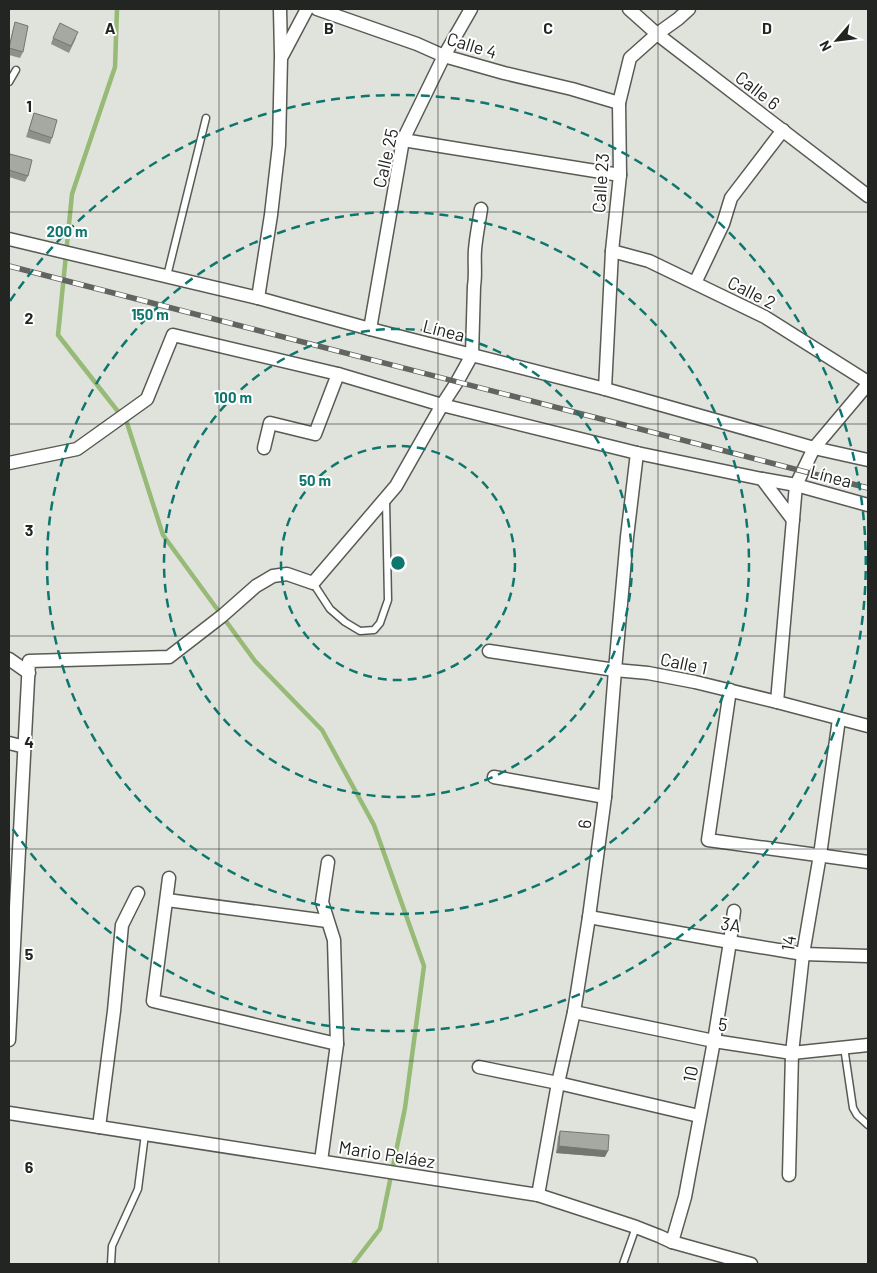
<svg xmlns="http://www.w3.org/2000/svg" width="877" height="1273" font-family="Barlow,sans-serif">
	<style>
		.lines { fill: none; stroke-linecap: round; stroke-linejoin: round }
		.stream { stroke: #97ba77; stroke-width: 4.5 }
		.service-casing { stroke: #575b54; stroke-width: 9 }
		.minor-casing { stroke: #575b54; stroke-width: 15 }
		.service { stroke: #fff; stroke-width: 6 }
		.minor { stroke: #fff; stroke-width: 12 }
		.rail-casing { stroke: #61645f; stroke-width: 5.5 }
		.rail { stroke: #fff; stroke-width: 4; stroke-dasharray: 11; stroke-linecap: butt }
		.wall { fill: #8e918a }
		.shaded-wall { fill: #747671 }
		.building { fill: #a5a9a1; stroke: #747671 }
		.grid { fill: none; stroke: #232522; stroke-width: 1; stroke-opacity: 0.55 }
		.ring { fill: none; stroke: #0f766e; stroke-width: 2.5; stroke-dasharray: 9 6 }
		.labels { text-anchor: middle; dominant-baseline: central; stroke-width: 4; stroke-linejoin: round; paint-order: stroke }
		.street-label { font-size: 18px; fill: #232522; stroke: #fff }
		.grid-label { font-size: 16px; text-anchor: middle; font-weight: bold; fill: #232522; stroke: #fff; stroke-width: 4; stroke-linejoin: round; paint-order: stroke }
		.centre { fill: #0f766e; stroke: #fff; stroke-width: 2.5 }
		.ring-label { font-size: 15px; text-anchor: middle; font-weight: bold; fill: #0f766e; stroke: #fff; stroke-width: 4; stroke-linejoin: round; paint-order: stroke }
	</style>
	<rect width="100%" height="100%" fill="#dfe3db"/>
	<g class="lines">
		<path class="stream" d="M117,9l-2,58 -43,127 -14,141 69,88 36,112 92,126 67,69 52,95 50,141 -19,142 -25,121 -27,35"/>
		<defs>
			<g id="service">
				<path d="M9,82l7,-12"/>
				<path d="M167,276l39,-158"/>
				<path d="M313,583l17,26 15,13 15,9 14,-1 6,-7 8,-23 -2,-100"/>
				<path d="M844,1047l9,61 4,7 11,10"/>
				<path d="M111,1264l1,-18 26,-57 7,-55"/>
				<path d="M623,1264l13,-37"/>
			</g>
			<g id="minor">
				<path d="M280,9l1,46"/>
				<path d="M317,9l100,35 27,12 60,17 68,16 47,14"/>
				<path d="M629,9l28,25 211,162"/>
				<path d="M403,140l217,35"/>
				<path d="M9,239l249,59 112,31 235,60 209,59 54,12"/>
				<path d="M612,251l37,10 116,56 103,65"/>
				<path d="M695,283l28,-59 8,-26 52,-68"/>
				<path d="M258,298l13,-83 8,-70 2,-87 26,-49"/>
				<path d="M370,329l33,-189 41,-84 27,-47"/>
				<path d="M605,389l7,-138 8,-76 -1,-72 11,-45 27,-24 21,-15 11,-10"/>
				<path d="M264,448l6,-25 45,11 23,-60"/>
				<path d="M9,463l68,-14 70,-50 26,-64 165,39 104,31 195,48 125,26 34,6 72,20"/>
				<path d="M762,479l31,41"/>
				<path d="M489,651l126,19 33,3 47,9 82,20 91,24"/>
				<path d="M9,659l20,14"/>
				<path d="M730,690l-22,150 160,22"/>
				<path d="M777,702l19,-217 18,-37 54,-64"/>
				<path d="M9,743l16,4"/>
				<path d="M494,777l111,20"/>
				<path d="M169,878l-16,123 184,43"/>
				<path d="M167,900l160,21"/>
				<path d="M589,917l141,25 73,12 65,2"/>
				<path d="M574,1012l140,29 78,12 76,-8"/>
				<path d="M9,1040l20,-379 140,-4 53,-41 34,-30 17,-10 14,-2 26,9 83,-97 46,-81 15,-23 15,-27 2,-69c2,-12 0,-24 1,-36 1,-14 4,-27 6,-41"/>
				<path d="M479,1067l79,16 141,33"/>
				<path d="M9,1113l529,82 98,32 23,9 13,6 79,22"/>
				<path d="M99,1127l15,-116 8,-86 16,-32"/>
				<path d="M321,1161l16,-117 -3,-104 -12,-38 6,-40"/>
				<path d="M789,1175l3,-122 11,-99 17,-99 19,-136"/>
				<path d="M538,1195l20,-112 16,-71 15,-95 16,-120 10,-127 12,-133 10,-84"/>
				<path d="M672,1242l13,-45 29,-156 16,-99 4,-31"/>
			</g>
		</defs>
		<use href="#service" class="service-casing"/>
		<use href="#minor" class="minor-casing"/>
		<use href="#service" class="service"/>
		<use href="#minor" class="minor"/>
		<defs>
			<path id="rail" d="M9,266l859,222"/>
		</defs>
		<use href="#rail" class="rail-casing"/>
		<use href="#rail" class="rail"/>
	</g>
	<g class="wall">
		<path d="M15,22l8,30 -3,6 -11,-3v-10z"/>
		<path d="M53,38h23l-7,15 -18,-9z"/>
		<path d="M34,113l18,25 -2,6 -24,-7z"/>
		<path d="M9,159l19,17 -3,6 -16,-5z"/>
		<path d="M560,1131l45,26 -49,-4 2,-16z"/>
	</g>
	<path class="shaded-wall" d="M559,1146l49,5 -3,6 -49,-4z"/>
	<g class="building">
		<path d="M15,22l13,4 -5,26 -14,-4z"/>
		<path d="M60,23l18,9 -7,14 -18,-8z"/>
		<path d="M34,113l23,7 -5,18 -23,-8z"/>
		<path d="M10,154l22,6 -4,16 -19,-6v-10z"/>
		<path d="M560,1131l49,4 -1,16 -49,-5z"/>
	</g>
	<path class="grid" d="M219,9v1255M438,9v1255M658,9v1255M9,212h859M9,424h859M9,636h859M9,849h859M9,1061h859"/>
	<g class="ring">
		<circle cx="398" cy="563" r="117"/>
		<circle cx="398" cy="563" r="234"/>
		<circle cx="398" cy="563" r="351"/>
		<path d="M10 301A468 468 0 1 1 10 825"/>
	</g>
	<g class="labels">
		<g class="street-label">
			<text transform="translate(472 45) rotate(17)">Calle 4</text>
			<text transform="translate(758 90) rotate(38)">Calle 6</text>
			<text transform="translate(385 158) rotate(-77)">Calle 25</text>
			<text transform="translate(600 183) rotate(-86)">Calle 23</text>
			<text transform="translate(752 292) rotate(27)">Calle 2</text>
			<text transform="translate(444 330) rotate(14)">Línea</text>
			<text transform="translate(831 476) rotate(15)">Línea</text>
			<text transform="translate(684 663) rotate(12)">Calle 1</text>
			<text transform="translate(584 824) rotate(-83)">6</text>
			<text transform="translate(731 924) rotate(10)">3A</text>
			<text transform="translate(788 943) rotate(-81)">14</text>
			<text transform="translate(723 1024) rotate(10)">5</text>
			<text transform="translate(690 1074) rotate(-79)">10</text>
			<text transform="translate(387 1154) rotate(9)">Mario Peláez</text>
		</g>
	</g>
	<g class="grid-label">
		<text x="110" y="34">A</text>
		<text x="329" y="34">B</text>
		<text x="548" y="34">C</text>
		<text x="767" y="34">D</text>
		<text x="29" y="112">1</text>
		<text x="29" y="324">2</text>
		<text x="29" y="536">3</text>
		<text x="29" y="748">4</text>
		<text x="29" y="960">5</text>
		<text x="29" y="1173">6</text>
	</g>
	<circle cx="398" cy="563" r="8" class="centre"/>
	<g class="ring-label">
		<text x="67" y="237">200 m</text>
		<text x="150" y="320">150 m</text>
		<text x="233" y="403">100 m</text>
		<text x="315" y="486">50 m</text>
	</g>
	<rect width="877" height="1273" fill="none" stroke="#232522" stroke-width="20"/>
	<g transform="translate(837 40) rotate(242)" stroke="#ffffff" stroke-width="4" paint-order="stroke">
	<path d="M0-4L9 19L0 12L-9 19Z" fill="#232522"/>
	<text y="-8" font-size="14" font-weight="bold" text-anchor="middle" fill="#232522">N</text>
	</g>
</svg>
